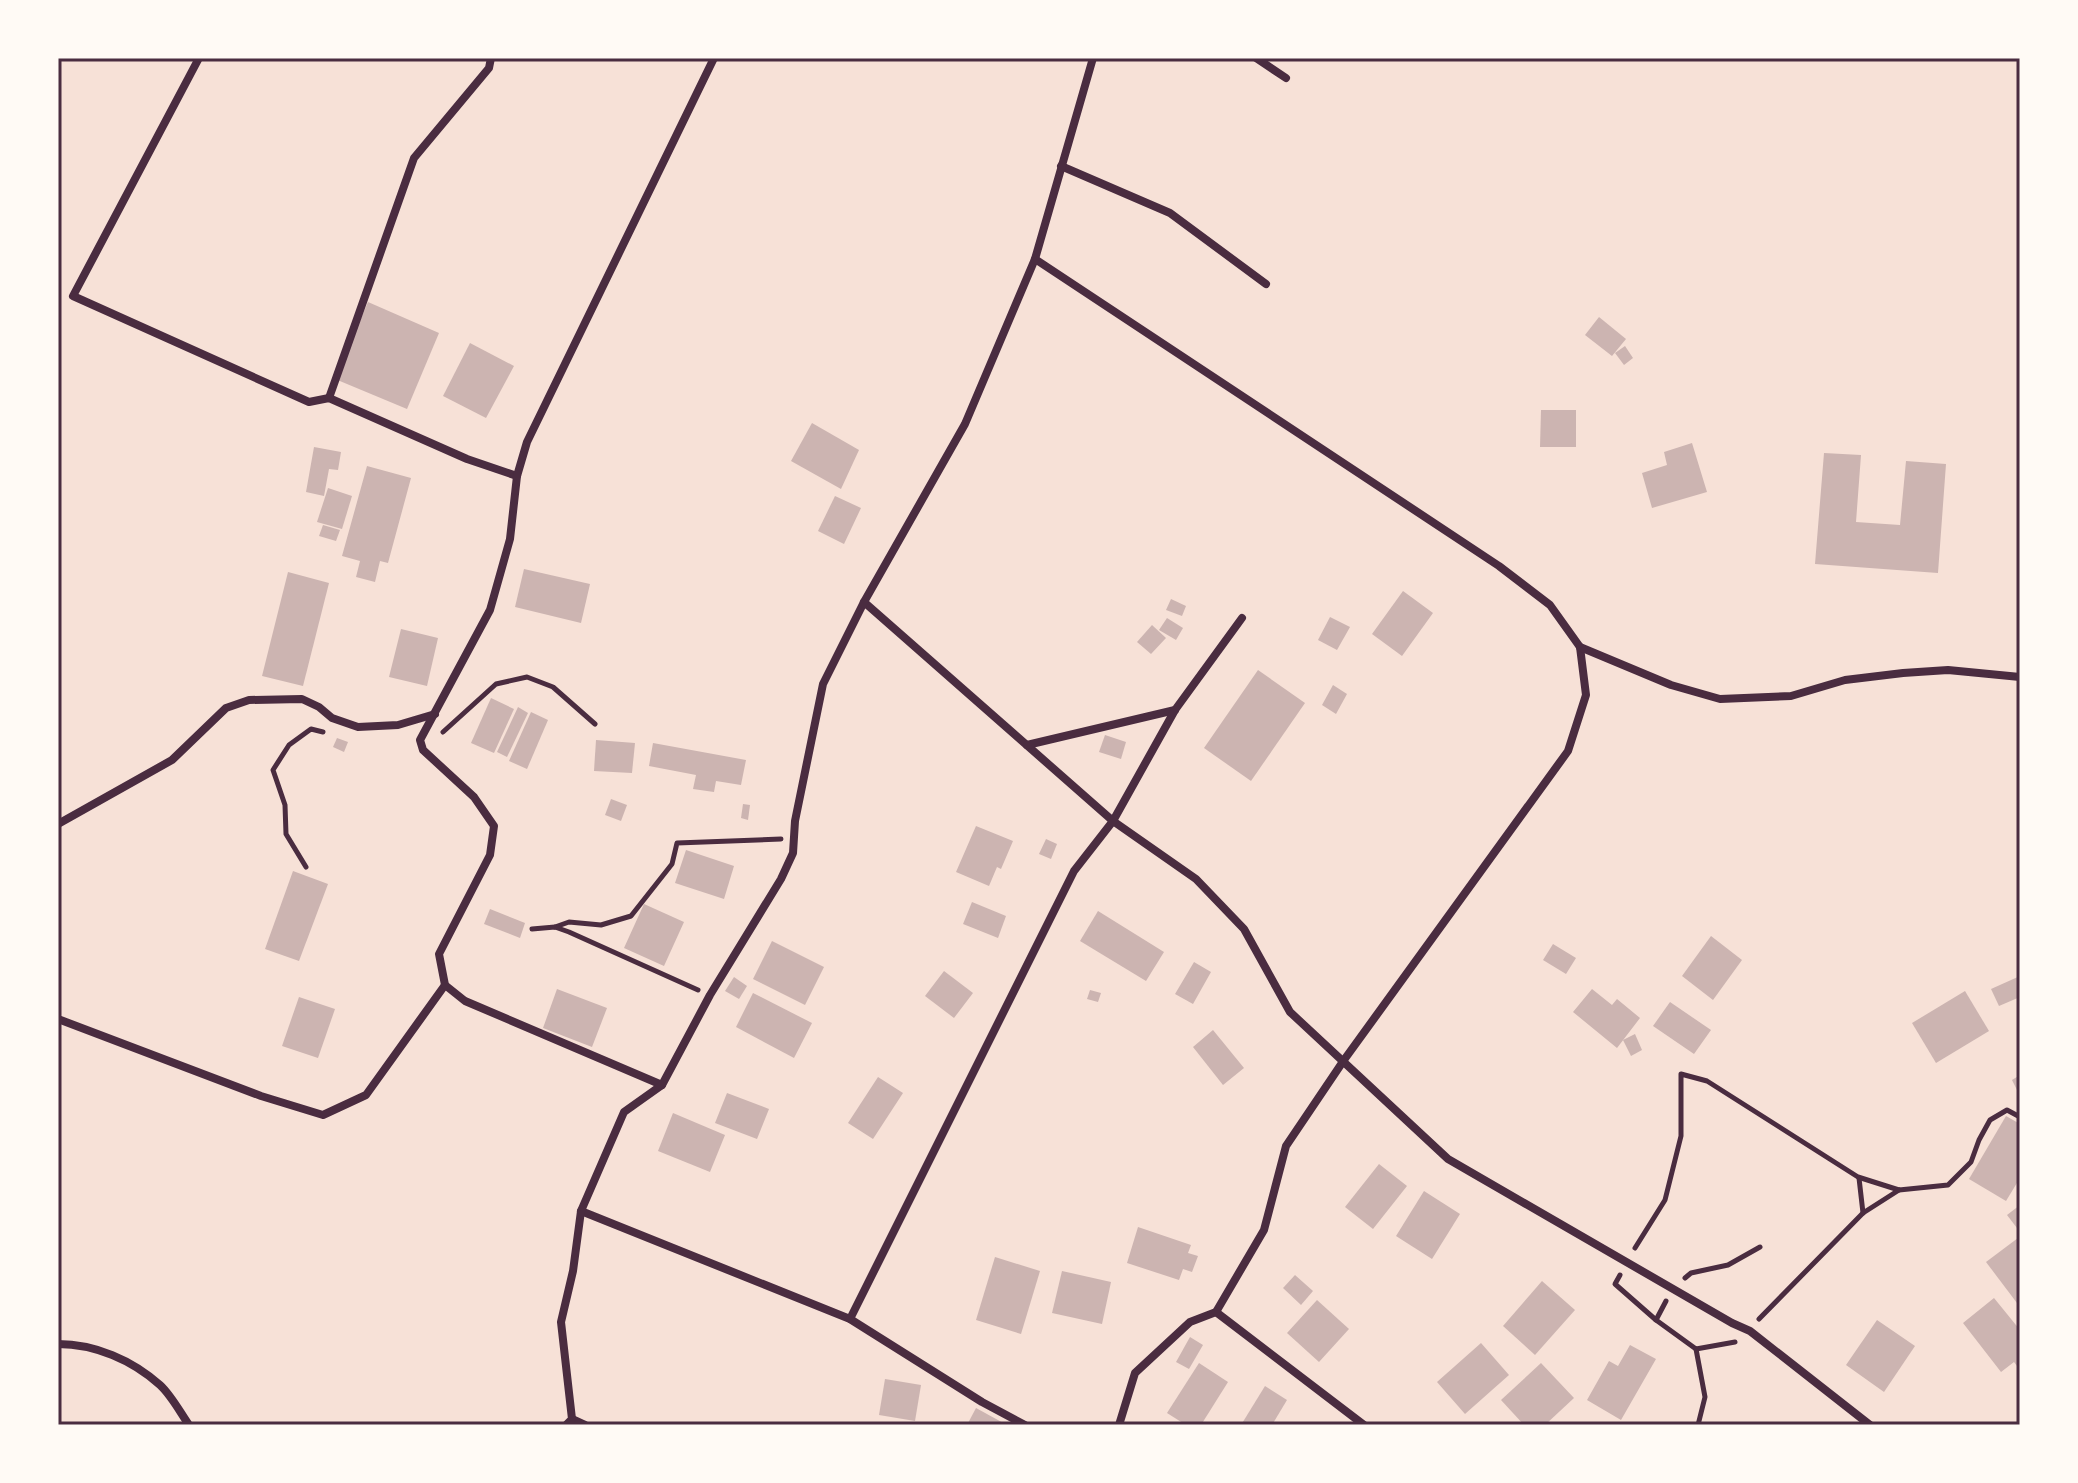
<svg xmlns="http://www.w3.org/2000/svg" width="2078" height="1483" font-family="Spectral,serif">
	<style>
		.building { fill: #ccb4b1 }
		.lines { fill: none; stroke-linecap: round; stroke-linejoin: round }
		.path { stroke: #4a2c40; stroke-width: 5 }
		.minor { stroke: #4a2c40; stroke-width: 8 }
		.neatline { fill: none; stroke: #4a2c40; stroke-width: 3 }
	</style>
	<rect width="100%" height="100%" fill="#f7e1d7"/>
	<g class="building">
		<path d="M368,302l71,31 -32,76 -72,-30z"/>
		<path d="M1599,317l27,22 -14,17 -27,-21z"/>
		<path d="M470,343l44,23 -28,52 -43,-22z"/>
		<path d="M1625,346l8,12 -9,7 -9,-12z"/>
		<path d="M1541,410h35v37h-36z"/>
		<path d="M812,423l47,27 -18,39 -50,-28z"/>
		<path d="M1692,443l15,49 -55,16 -10,-35 25,-8 -3,-13z"/>
		<path d="M314,447l27,5 -3,18 -9,-1 -5,27 -18,-4z"/>
		<path d="M1824,453l37,2 -5,67 44,3 6,-64 40,3 -8,109 -123,-9z"/>
		<path d="M367,466l44,12 -23,85 -8,-2 -5,21 -19,-5 4,-16 -18,-5z"/>
		<path d="M328,488l24,8 -10,33 -25,-7z"/>
		<path d="M835,496l26,12 -17,36 -26,-13z"/>
		<path d="M323,525l17,5 -4,11 -17,-5z"/>
		<path d="M524,569l66,15 -9,39 -66,-16z"/>
		<path d="M288,572l41,11 -26,103 -41,-10z"/>
		<path d="M1403,591l30,22 -31,43 -30,-22z"/>
		<path d="M1171,599l15,7 -4,10 -16,-6z"/>
		<path d="M1330,617l20,10 -13,23 -19,-10z"/>
		<path d="M1167,618l16,10 -7,12 -17,-10z"/>
		<path d="M1152,625l14,13 -15,16 -14,-12z"/>
		<path d="M401,629l37,9 -11,48 -38,-9z"/>
		<path d="M1258,670l47,33 -54,78 -47,-33z"/>
		<path d="M1333,685l14,9 -11,20 -14,-9z"/>
		<path d="M491,698l23,11 -20,44 -23,-10z"/>
		<path d="M518,707l10,6 -21,44 -10,-5z"/>
		<path d="M531,712l17,8 -21,49 -18,-8z"/>
		<path d="M1105,735l21,7 -5,17 -22,-7z"/>
		<path d="M337,738l11,4 -4,10 -11,-5z"/>
		<path d="M596,740l39,3 -3,30 -38,-2z"/>
		<path d="M653,743l93,17 -5,25 -25,-4 -2,11 -21,-3 3,-14 -47,-9z"/>
		<path d="M611,799l16,6 -6,16 -16,-6z"/>
		<path d="M743,804l7,1 -2,15 -7,-2z"/>
		<path d="M976,826l37,15 -12,28 -4,-2 -8,19 -33,-14z"/>
		<path d="M1046,839l11,5 -6,15 -12,-5z"/>
		<path d="M686,850l48,16 -10,33 -49,-16z"/>
		<path d="M293,871l35,13 -29,77 -34,-12z"/>
		<path d="M972,902l34,14 -8,22 -35,-14z"/>
		<path d="M644,904l40,18 -20,44 -40,-18z"/>
		<path d="M490,909l35,14 -5,15 -36,-14z"/>
		<path d="M1098,911l66,41 -18,29 -66,-40z"/>
		<path d="M1711,936l31,24 -29,40 -31,-24z"/>
		<path d="M772,941l52,26 -19,38 -52,-26z"/>
		<path d="M1553,944l23,14 -10,16 -23,-14z"/>
		<path d="M1194,962l17,10 -18,32 -18,-10z"/>
		<path d="M944,971l29,22 -19,25 -29,-22z"/>
		<path d="M2020,976v21l-21,9 -8,-17z"/>
		<path d="M734,977l13,9 -8,13 -14,-8z"/>
		<path d="M557,989l50,19 -15,39 -49,-19z"/>
		<path d="M1592,989l20,16 5,-6 23,19 -23,30 -44,-36z"/>
		<path d="M1090,990l11,3 -3,9 -11,-3z"/>
		<path d="M1965,991l24,40 -53,32 -24,-40z"/>
		<path d="M753,993l59,30 -18,35 -58,-31z"/>
		<path d="M299,997l36,12 -17,49 -36,-12z"/>
		<path d="M1670,1002l41,28 -17,24 -41,-28z"/>
		<path d="M1213,1030l31,38 -21,17 -30,-38z"/>
		<path d="M1635,1034l7,16 -11,6 -8,-16z"/>
		<path d="M2020,1075v21l-8,-16z"/>
		<path d="M878,1077l25,16 -30,46 -25,-16z"/>
		<path d="M727,1093l42,16 -12,30 -42,-16z"/>
		<path d="M673,1113l52,22 -15,37 -52,-21z"/>
		<path d="M2006,1116l14,8v54l-14,23 -37,-22z"/>
		<path d="M1379,1164l28,22 -34,43 -28,-22z"/>
		<path d="M1424,1191l36,23 -28,45 -36,-23z"/>
		<path d="M2020,1205v27l-13,-17z"/>
		<path d="M1138,1227l53,18 -3,8 10,3 -6,16 -9,-3 -4,11 -52,-17z"/>
		<path d="M2018,1238l2,2v67l-34,-45z"/>
		<path d="M995,1257l45,14 -19,63 -45,-14z"/>
		<path d="M1062,1271l49,11 -9,42 -50,-11z"/>
		<path d="M1295,1275l18,16 -12,14 -18,-17z"/>
		<path d="M1542,1281l33,29 -40,45 -32,-29z"/>
		<path d="M1994,1298l26,32v40l-6,-8 -13,10 -38,-49z"/>
		<path d="M1317,1300l32,29 -30,33 -32,-29z"/>
		<path d="M1877,1320l38,26 -31,46 -38,-27z"/>
		<path d="M1190,1337l13,8 -14,24 -13,-7z"/>
		<path d="M1481,1343l28,32 -44,39 -28,-32z"/>
		<path d="M1630,1345l26,14 -35,61 -34,-20 22,-39 9,5z"/>
		<path d="M1199,1363l29,19 -27,43h-15l-19,-12z"/>
		<path d="M1541,1363l33,35 -29,27h-21l-23,-25z"/>
		<path d="M885,1379l36,6 -6,36 -36,-6z"/>
		<path d="M1265,1386l22,14 -15,25h-31z"/>
		<path d="M976,1408l31,17h-40z"/>
	</g>
	<g class="lines">
		<g class="path">
			<path d="M443,732l53,-48 31,-7 26,10 42,37"/>
			<path d="M306,867l-20,-33 -1,-29 -12,-35 16,-25 22,-16 12,3"/>
			<path d="M555,927l14,-5 32,3 30,-9 41,-52 5,-21 104,-4"/>
			<path d="M532,929l23,-2 14,5 129,58"/>
			<path d="M1859,1178l4,35"/>
			<path d="M1635,1248l30,-48 16,-64v-62l26,7 151,96 41,13 49,-5 23,-23 8,-22 11,-20 17,-10 13,7"/>
			<path d="M1620,1275l-5,9 41,36 40,29 39,-7"/>
			<path d="M1685,1278l6,-5 37,-8 32,-18"/>
			<path d="M1759,1319l104,-106 36,-23"/>
			<path d="M1656,1320l10,-19"/>
			<path d="M1696,1349l9,48 -7,28"/>
		</g>
		<g class="minor">
			<path d="M199,58l-126,238 236,106 20,-4 138,61 50,17"/>
			<path d="M1256,58l30,20"/>
			<path d="M1061,166l109,47 96,71"/>
			<path d="M1035,259l464,307 51,39 30,42 6,48 -18,56 -224,309 -58,86 -22,84 -48,82 -26,10 -55,51 -16,52"/>
			<path d="M329,398l85,-240 75,-90 2,-10"/>
			<path d="M864,602l249,219 83,58 48,50 46,83 158,147 284,164 18,8 120,94"/>
			<path d="M1580,647l91,38 49,14 71,-3 54,-16 58,-7 45,-3 72,7"/>
			<path d="M1027,745l148,-35"/>
			<path d="M58,824l114,-64 54,-52 23,-8 53,-1 17,8 13,11 26,9 40,-2 37,-11"/>
			<path d="M58,1019l203,77 62,19 43,-20 79,-110"/>
			<path d="M662,1085l-197,-84 -20,-16 -6,-31 51,-99 4,-29 -20,-29 -51,-47 -3,-10 70,-130 20,-71 7,-63 10,-34 187,-384"/>
			<path d="M581,1211l269,108 132,83 43,23"/>
			<path d="M1216,1312l148,113"/>
			<path d="M850,1319l224,-448 39,-50 62,-111 67,-92"/>
			<path d="M58,1344c37,0 74,16 102,41 11,10 20,27 29,40"/>
			<path d="M572,1419l13,6"/>
			<path d="M566,1425l6,-6 -11,-97 12,-51 8,-60 43,-99 38,-27 48,-90 71,-116 12,-26 2,-32 28,-137 41,-82 101,-178 70,-165 58,-201"/>
		</g>
	</g>
	<rect width="2078" height="1483" fill="none" stroke="#fffaf5" stroke-width="120"/>
	<rect x="60" y="60" width="1958" height="1363" class="neatline"/>
</svg>
